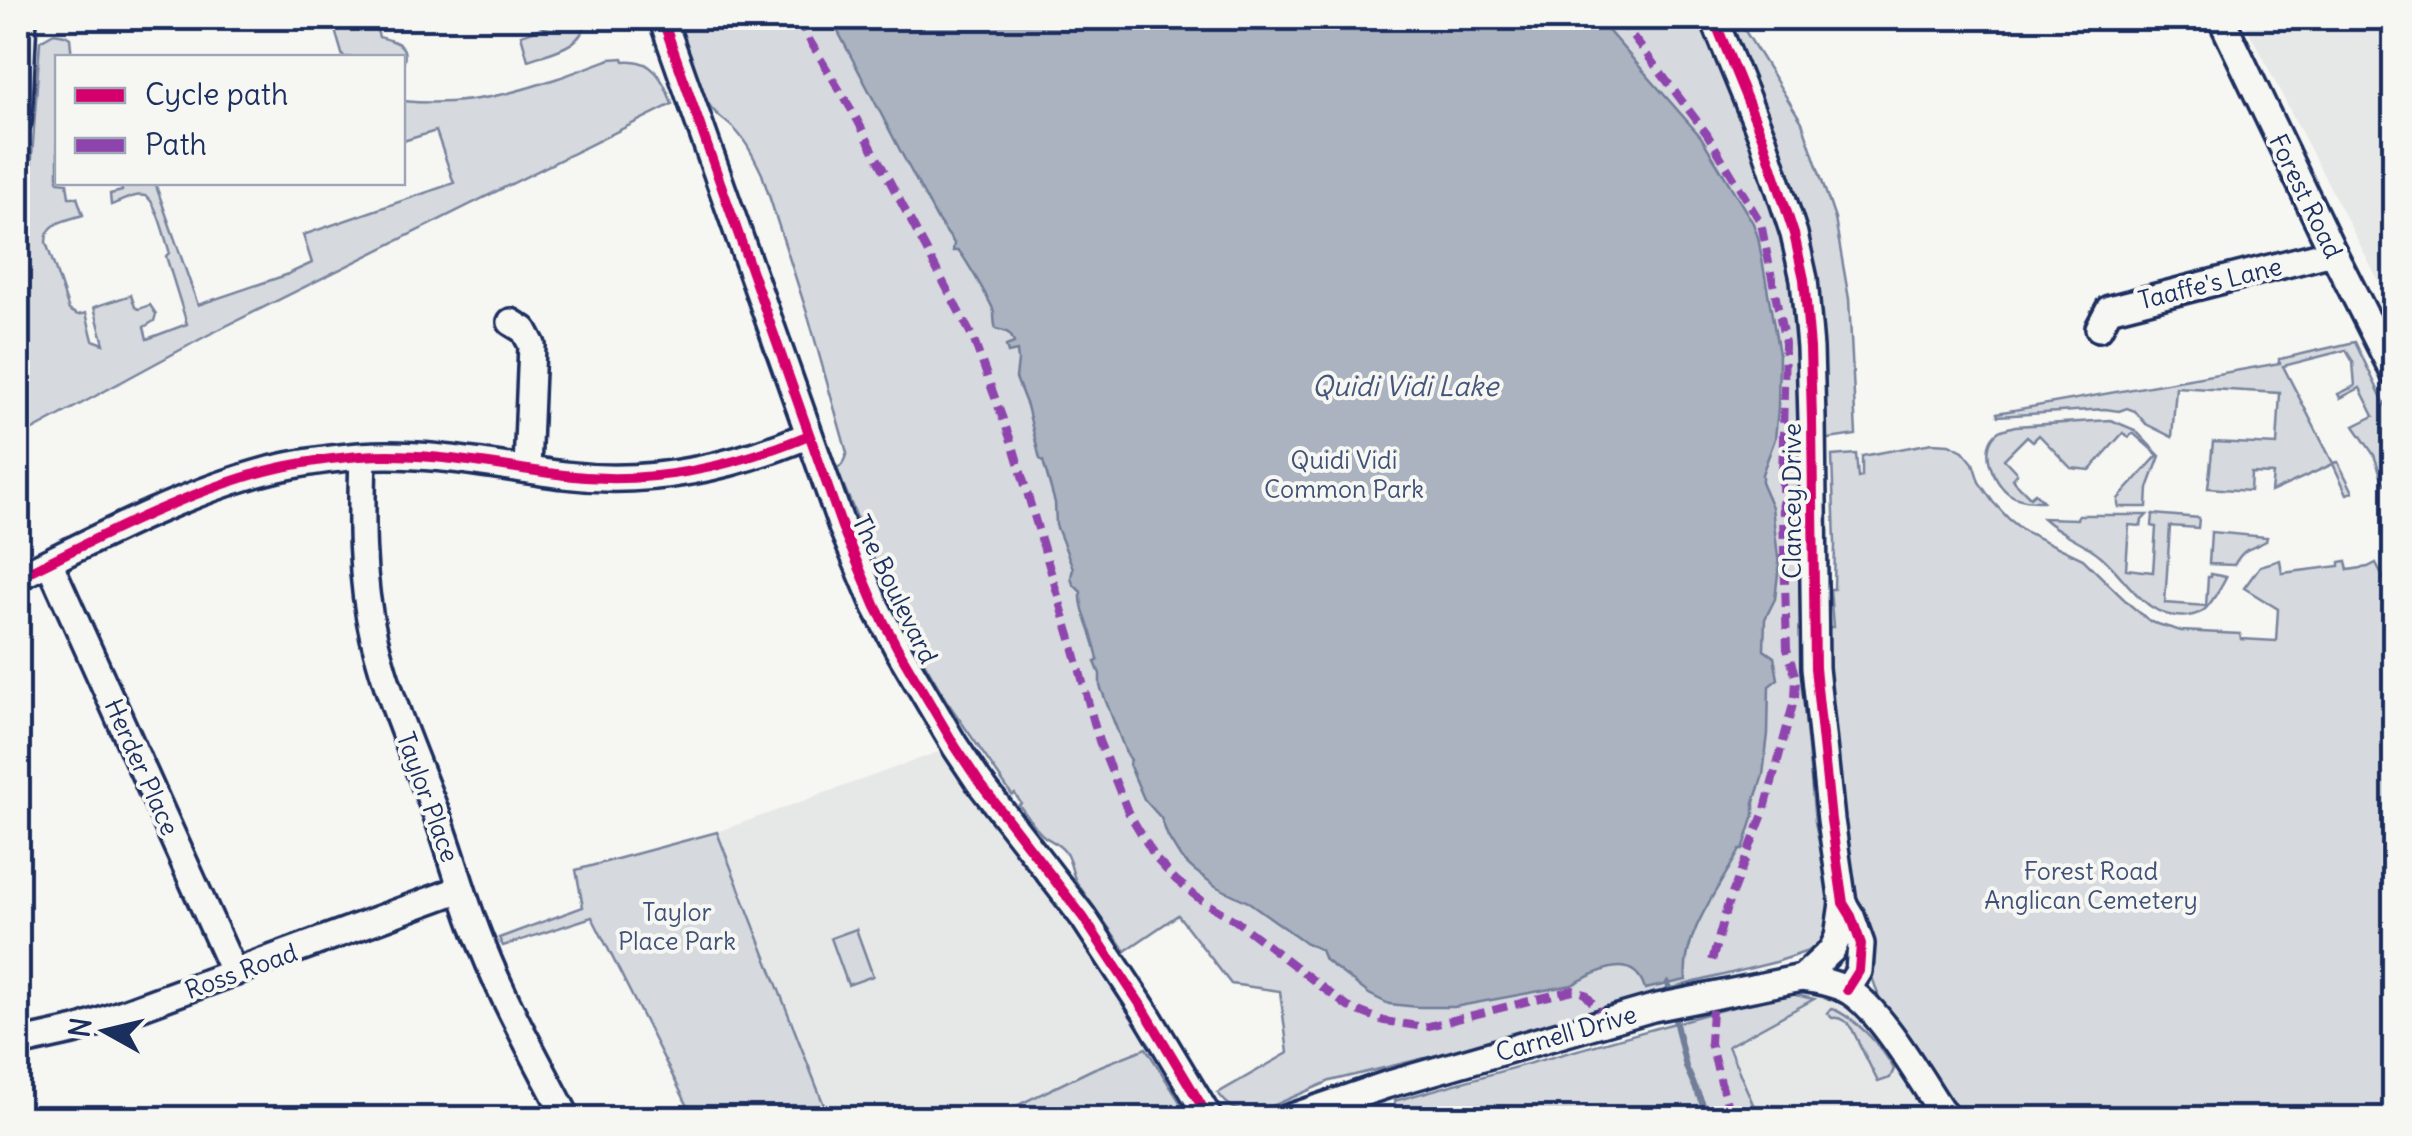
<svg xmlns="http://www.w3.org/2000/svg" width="2412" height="1136" font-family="Delius,sans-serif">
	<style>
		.built { fill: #e6e7e7 }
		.green { fill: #d6d9dd; stroke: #78849e; stroke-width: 2.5 }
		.water { fill: #abb2c0; stroke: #717e99; stroke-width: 2.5 }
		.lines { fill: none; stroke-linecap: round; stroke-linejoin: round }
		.stream { stroke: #717e99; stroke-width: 6 }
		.minor-casing { stroke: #1b2f5e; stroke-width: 32 }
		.minor { stroke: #f6f6f2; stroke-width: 25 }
		.quiet { stroke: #8e44ad; stroke-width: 8; stroke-dasharray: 15 8; stroke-linecap: butt }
		.cycleway-casing { stroke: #f6f6f2; stroke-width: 16 }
		.cycleway { stroke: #d6006c; stroke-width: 10 }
		.labels { text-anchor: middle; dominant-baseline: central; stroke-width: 8; stroke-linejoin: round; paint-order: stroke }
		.street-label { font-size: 25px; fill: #1b2f5e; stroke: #f6f6f2 }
		.park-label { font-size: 25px; fill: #405177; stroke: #f6f6f2 }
		.water-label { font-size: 28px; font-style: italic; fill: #46567b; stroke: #f6f6f2 }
	</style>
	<rect width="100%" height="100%" fill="#f6f6f2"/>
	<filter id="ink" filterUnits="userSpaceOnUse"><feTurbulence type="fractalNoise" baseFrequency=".01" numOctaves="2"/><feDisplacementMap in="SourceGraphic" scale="20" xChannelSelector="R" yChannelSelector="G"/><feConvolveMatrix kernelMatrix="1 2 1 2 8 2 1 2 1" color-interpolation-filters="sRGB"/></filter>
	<g filter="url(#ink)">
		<g class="built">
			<path d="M2242,18h152v292z"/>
			<path d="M955,746l207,295 -69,28 -102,49h-162l-112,-286z"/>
			<path d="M1802,978l45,12 99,128h-210l-37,-120z"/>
		</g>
		<g class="green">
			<path d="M350,18h23l6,19c16,4 31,7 24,27l-1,-6 -59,-1 -10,-34z"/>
			<path d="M571,18h16c-4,30 -34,33 -59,42l-7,-25z"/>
			<path d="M677,18h1060l65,104 33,97 14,80 7,136 -55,8 4,273 10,106 18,88 -9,33 -10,6 -38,13 -89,22 -229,66 -128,31 -69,30c-21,3 -31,-2 -43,-18l70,-40 -8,-62 -49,-7 -53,-69 -53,36 -48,-68c-6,-10 -5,-21 -12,-31 -6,-8 -12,-10 -20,-15 -10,-7 -18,-22 -26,-32l2,-2 -6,-9 -3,1 -66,-95 -38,-66 -14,-27 -56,-135 -1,-4 5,-3 5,-12 -38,-134 -47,-145c-7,-14 -13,-29 -24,-41 -8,-10 -21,-16 -28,-27 -13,-17 -25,-66 -33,-88z"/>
			<path d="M54,33l11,2 5,3 2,19 -14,1v124l9,1 2,14h8l6,18c-16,5 -37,7 -37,27l23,68 9,5 8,-2 7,27 11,4 -10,-37 37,-12 4,12 4,2 11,-4 6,9 -2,7 -10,6 3,12 40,-15 -21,-68 3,-3v-3c-4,-11 -13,-51 -24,-54 -10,-3 -25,6 -34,9l-1,-11 12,-3 -1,-8h34l43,122 88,-30 26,-12 -9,-28 151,-52 -18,-52 -33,10v-40c76,8 138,-16 207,-42l13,-1 1,3c29,-3 40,19 48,43l-464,231 -190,103v-190l13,-77 9,-130z"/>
			<path d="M2355,342l39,81v55l-10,6 -10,-29 -20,-29 20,-10 -14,-28 -20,10 -2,-4 17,-8 -2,-24 -7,-12 -63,16 50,97 5,-1 15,30 -6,2 -14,-30 -62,28 2,-18 -22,-1 -1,18 -42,-3 5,-46 64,3 3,-52 -104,-6 -4,50 -26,-13 -11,-13 -8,-3 -8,3 -14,-2 -107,7 -1,-3 283,-50v-4z"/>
			<path d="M2111,420l24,10 25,26 -12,32 -1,19h-29v-8l40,-44 -25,-22 -4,4 -6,-4 -33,37 -19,-2 -32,-33 -6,6 -6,-5 -23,23 13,14 -5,6 18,18 5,-4 8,8c-11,0 -22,0 -32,-6 -18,-11 -34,-49 -12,-64 3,-2 13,-4 16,-5z"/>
			<path d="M1932,443l17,1 14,7 10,12 6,19 14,20 16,17 15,12 59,28 46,45 22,18 30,9 59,3 1,5 35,2 2,-32 -34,-21 16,-22 20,-6 2,13 58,-7v-4l6,-1 2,9 20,-3 8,-4 18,35v520h-448l-65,-110 -2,-11 -28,-81 -38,-289h20l-3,-38h4l1,-46 -3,-87 24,-2 2,24 4,-1v-21z"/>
			<path d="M2153,514l46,4 -1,10 -28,-2 -5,77 41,3 2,-29h3v-3l15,3c-6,11 -13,25 -22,33 -6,5 -7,4 -15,6 -41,6 -60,-35 -87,-59 -18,-16 -41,-22 -59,-39l34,1 1,-4h69l-5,5 -1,6 -12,-1 -3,44 27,3 3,-45 -4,-1z"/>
			<path d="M2211,532l56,5 -1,4c-17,10 -20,4 -32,24l-25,-1z"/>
			<path d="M717,832l112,286h-135l-102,-201 -89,29 -4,-8 84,-31 -7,-37z"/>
			<path d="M856,929l17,47 -25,9 -17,-47z"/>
			<path d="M1791,994l23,5 -86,47 31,72h-358l-7,-17 367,-102z"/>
			<path d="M1831,1008c26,11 50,37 63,61l-4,9 -12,4 -26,-53c-5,-7 -11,-13 -20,-11l-5,-5z"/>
			<path d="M1146,1048l44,70h-199l102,-49z"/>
		</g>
		<path class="water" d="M831,18h766l104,119 52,86 5,14 21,117 -1,54 -3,31 -13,35v10l10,23 7,58 -4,34 -10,20 -1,31 10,7 4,22 -9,7 -1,48 -5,41 -9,27v13l-11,35h-3c-21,38 -59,86 -54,130l-41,9c-11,-38 -48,-18 -73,-4l-118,22h-36l-29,-3 -20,-10 -44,-34 -4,-10 -15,-7 -56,-40 -33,-16 -23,-17 -13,-12 -13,-21 -7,-19 -17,-19 -15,-35 2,-4 -5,-7 -26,-67v-12l-5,-12 3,-1c-2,-23 -19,-50 -17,-69l-8,-8 -2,-6 2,-10 -17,-43 -1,-22 -12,-42 -3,-2 -13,-53 -11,-28 2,-17 -1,-10 -9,2 -2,-7 8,-3c-3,-11 -8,-12 -18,-14 -2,-5 -2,-11 -2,-17 -2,-8 -29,-54 -35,-61h-6l1,-8 -17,-24 -34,-63z"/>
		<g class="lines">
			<g class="stream">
				<path d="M1668,983l3,16"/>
				<path d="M1673,1011l13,56 23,51"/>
			</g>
			<defs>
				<g id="minor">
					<path d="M662,18l180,509 34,80 22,42 57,97 24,36 104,135 63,96 63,105"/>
					<path d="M1715,18l3,11 45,110 31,95 10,45 6,69 2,72 3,248 16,152 12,83 8,13 10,28 -2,27 -12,19"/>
					<path d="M2221,18l112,234 61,121"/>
					<path d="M18,121l5,-103"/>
					<path d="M511,322l13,8 8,15 -5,124"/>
					<path d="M2099,328l10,-19 224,-57"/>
					<path d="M363,456c-2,60 -3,123 11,182 15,62 41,120 64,180 16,43 27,87 45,130 23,58 55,114 84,170"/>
					<path d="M49,562l185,411"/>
					<path d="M18,577c76,-37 155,-79 237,-103 34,-10 70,-15 105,-18 69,-5 136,10 204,19 85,11 167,-7 245,-40"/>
					<path d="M1802,978l30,-28 6,-13 5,-34"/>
					<path d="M18,1043l59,-13 384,-141"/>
					<path d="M1289,1118l97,-33 267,-77 149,-30c16,2 33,5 47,13 34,21 73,92 97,127"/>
				</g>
			</defs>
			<use href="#minor" class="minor-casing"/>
			<use href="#minor" class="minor"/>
			<g class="quiet">
				<path d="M799,18l8,18 47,78 119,224 41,111 57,190 28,102 29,71 29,48 19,20 22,18 38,23 112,86 36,14 41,6 148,-37 12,4 14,16"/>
				<path d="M1619,18l88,116 54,89 24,120 -3,141 5,165 9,29 -1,19 -30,112 -38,98 -15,54"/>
				<path d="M1712,1010l-2,33 21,75"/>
			</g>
			<defs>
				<g id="cycleway">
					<path d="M662,18l180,509 34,80 22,42 57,97 24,36 104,135 63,96 63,105"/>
					<path d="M1715,18l3,11 45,110 31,95 10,45 6,69 2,72 3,248 16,152 12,83 8,13 10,28 -2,27 -12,19"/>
					<path d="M18,577c76,-37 155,-79 237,-103 34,-10 70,-15 105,-18 69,-5 136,10 204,19 85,11 167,-7 245,-40"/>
				</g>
			</defs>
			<use href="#cycleway" class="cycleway-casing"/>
			<use href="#cycleway" class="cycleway"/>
		</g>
	</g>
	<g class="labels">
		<g class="street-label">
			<text transform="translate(2306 196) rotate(64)">Forest Road</text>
			<text transform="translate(2210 283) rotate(-14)">Taaffe's Lane</text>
			<text transform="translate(1792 501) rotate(-90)">Clancey Drive</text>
			<text transform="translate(895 589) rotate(64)">The Boulevard</text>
			<text transform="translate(142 767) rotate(66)">Herder Place</text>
			<text transform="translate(428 797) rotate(70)">Taylor Place</text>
			<text transform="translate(241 971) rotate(-20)">Ross Road</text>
			<text transform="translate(1566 1033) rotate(-16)">Carnell Drive</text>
		</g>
		<g class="park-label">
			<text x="1344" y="460">Quidi Vidi<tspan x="1344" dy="29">Common Park</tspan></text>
			<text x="2091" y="871">Forest Road<tspan x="2091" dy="29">Anglican Cemetery</tspan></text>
			<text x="677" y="912">Taylor<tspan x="677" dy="29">Place Park</tspan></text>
		</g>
		<g class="water-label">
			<text x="1405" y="386">Quidi Vidi Lake</text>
		</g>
	</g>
	<rect width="2412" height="1136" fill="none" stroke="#f6f6f2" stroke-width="60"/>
	<rect x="30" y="30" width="2352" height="1076" fill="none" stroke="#1b2f5e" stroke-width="4" filter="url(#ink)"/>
	<rect x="55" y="55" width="350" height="130" fill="#f6f6f2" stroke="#9ea6b7" stroke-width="2.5"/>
	<rect x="75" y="88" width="50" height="15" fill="#d6006c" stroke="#9ea6b7" stroke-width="2.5"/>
	<text x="145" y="105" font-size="30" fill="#1b2f5e">Cycle path</text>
	<rect x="75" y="138" width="50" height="15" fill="#8e44ad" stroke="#9ea6b7" stroke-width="2.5"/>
	<text x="145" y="155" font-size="30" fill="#1b2f5e">Path</text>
	<g transform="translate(105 1031) rotate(278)" stroke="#f6f6f2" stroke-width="8" paint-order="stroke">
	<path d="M0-8L18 38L0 25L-18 38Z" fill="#1b2f5e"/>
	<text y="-15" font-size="28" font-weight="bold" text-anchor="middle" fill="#1b2f5e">N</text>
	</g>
</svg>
